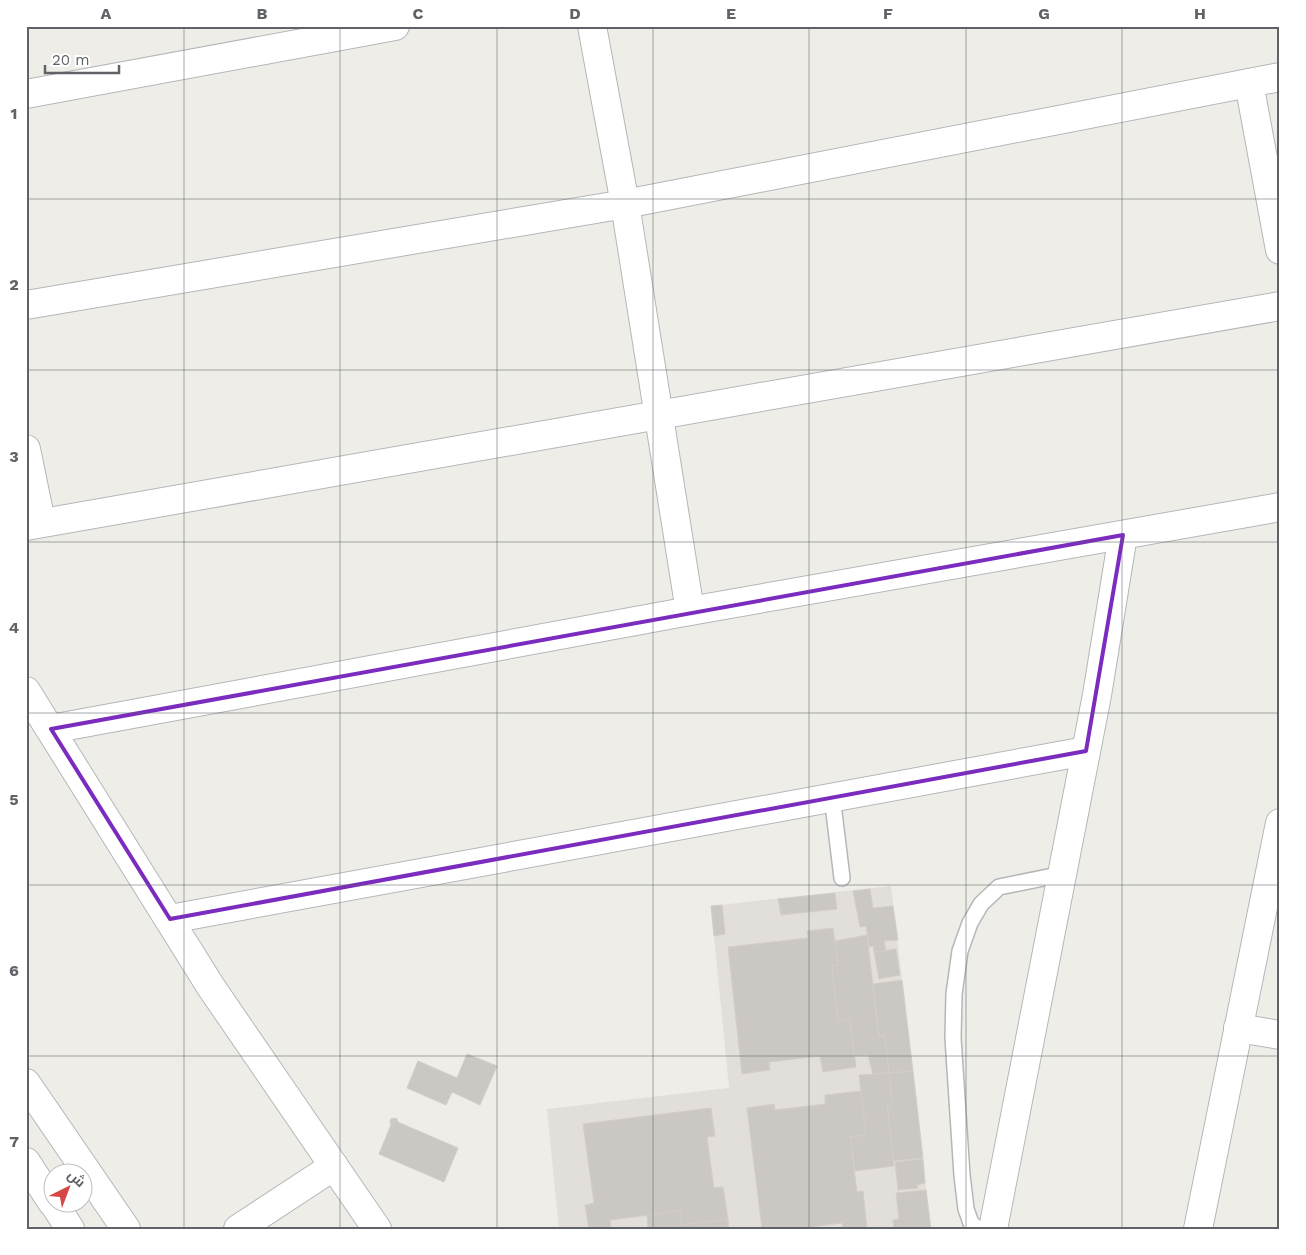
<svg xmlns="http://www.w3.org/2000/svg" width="1306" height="1255" font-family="'Work Sans',Cairo,sans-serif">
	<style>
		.education { fill: #e2ded9 }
		.building { fill: #cbc8c4; stroke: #d3cec6 }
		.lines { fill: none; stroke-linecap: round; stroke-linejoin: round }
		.lane-casing { stroke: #b4b7ba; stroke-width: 18 }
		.street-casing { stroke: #b4b7ba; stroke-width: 30 }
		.secondary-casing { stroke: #b4b6ba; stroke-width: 30 }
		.lane { stroke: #fff; stroke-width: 15 }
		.street { stroke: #fff; stroke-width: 28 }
		.secondary { stroke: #fff; stroke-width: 28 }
		.marked { fill: none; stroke: #7b2cbf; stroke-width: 4; stroke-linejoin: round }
		.grid { fill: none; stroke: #5f6266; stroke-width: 1; stroke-opacity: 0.55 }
		.neatline { fill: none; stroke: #5f6266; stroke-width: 2 }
		.grid-label { font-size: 16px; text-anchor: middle; font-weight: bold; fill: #5f6266 }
	</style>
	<rect width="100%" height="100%" fill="#efede7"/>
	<path class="education" d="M891,886l40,343h-372l-12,-120 182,-21 -18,-182z"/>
	<g class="building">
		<path d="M870,889l3,19 20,-2 5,34 -14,1 2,9 -12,2 -1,-6 -4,1 -3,-21 -6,1 -7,-36z"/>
		<path d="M835,893l2,16 -56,6 -3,-16z"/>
		<path d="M722,905l3,29 -11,2 -3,-30z"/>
		<path d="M833,928l5,37 -6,1 6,54 12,-1 6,48 -33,5 -3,-16 -51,6 1,8 -28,4 -14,-127 80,-9 -1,-7z"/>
		<path d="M867,935l12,101h6l4,37 -16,1 -5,-19 -14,1 -4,-37 -12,1 -6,-54 6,-1 -3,-24z"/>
		<path d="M896,949l4,26 -21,4 -5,-27z"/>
		<path d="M902,980l11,91 -24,2 -4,-37h-6l-6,-52z"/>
		<path d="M467,1054l30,12 -17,39 -28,-13 -6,13 -39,-17 11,-27 39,17z"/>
		<path d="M913,1071l10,87 -30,3 -6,-56 5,-1 -3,-31z"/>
		<path d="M889,1073l3,31 -5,1 7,61 -39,5 -5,-34 16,-2 -7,-60z"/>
		<path d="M861,1091l5,44 -16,2 7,55 6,-1 4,37 -24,1 -1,-6 -47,6h-33l-15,-121 27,-4 1,6 50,-6v-9z"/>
		<path d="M711,1108l4,28 -8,1 7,51 9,-1 5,32 -46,6 -2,-14 -70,9 1,8 -22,1 -4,-24 9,-2 -11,-79z"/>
		<circle cx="394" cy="1122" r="4"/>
		<path d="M393,1120l65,28 -14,34 -65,-28z"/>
		<path d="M923,1159l2,24 -8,2 1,3 -20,2 -3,-28z"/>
		<path d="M926,1190l5,39h-37l-1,-9 6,-1 -3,-26z"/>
		<path d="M680,1211l2,14 46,-6 1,10h-81l-1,-14z"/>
	</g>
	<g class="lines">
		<defs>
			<g id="lane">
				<path d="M832,796l10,82"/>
				<path d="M978,1229l-7,-6 -5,-14 -4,-34 -9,-137 1,-44 6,-43 10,-28 11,-19 18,-17 64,-13"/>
			</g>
			<g id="street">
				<path d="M592,26l33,178 65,407"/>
				<path d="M1249,83l31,167"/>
				<path d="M26,94l369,-68"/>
				<path d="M26,305l599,-101 655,-127"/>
				<path d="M26,449l15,73"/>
				<path d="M26,526l1254,-220"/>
				<path d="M26,691l185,296 166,242"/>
				<path d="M51,729l639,-118 590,-104"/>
				<path d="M170,919l916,-168"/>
				<path d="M1238,1028l42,7"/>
				<path d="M238,1229l96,-63"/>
				<path d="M993,1229l104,-534 26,-160"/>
				<path d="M1198,1229l82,-406"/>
			</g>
			<g id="secondary">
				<path d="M26,1083l100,146"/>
				<path d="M26,1162l26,40"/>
				<path d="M53,1202l17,27"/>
			</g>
		</defs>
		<use href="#lane" class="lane-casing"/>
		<use href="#street" class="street-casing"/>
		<use href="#secondary" class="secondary-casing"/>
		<use href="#lane" class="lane"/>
		<use href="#street" class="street"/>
		<use href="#secondary" class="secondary"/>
	</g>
	<path class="marked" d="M1123,535l-37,216 -916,168 -119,-190z"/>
	<path class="grid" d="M184,26v1203M340,26v1203M497,26v1203M653,26v1203M809,26v1203M966,26v1203M1122,26v1203M26,199h1254M26,370h1254M26,542h1254M26,713h1254M26,885h1254M26,1056h1254"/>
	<rect width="1306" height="1255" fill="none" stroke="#ffffff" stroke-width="55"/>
	<g transform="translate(68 1188) rotate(42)"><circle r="24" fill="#ffffff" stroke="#bfc0c2"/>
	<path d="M0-4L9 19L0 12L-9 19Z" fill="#d64748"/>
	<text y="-8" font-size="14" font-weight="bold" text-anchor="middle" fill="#5f6266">ش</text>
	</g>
	<path d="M45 65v8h74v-8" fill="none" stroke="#5f6266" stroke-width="2.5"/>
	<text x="52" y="65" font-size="15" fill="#5f6266" stroke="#ffffff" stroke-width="4" paint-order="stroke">20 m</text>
	<rect x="28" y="28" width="1250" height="1200" class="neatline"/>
	<g class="grid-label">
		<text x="106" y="19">A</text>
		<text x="262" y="19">B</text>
		<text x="418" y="19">C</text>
		<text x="575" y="19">D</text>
		<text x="731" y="19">E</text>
		<text x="888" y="19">F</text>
		<text x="1044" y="19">G</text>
		<text x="1200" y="19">H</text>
		<text x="14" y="119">1</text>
		<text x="14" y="290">2</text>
		<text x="14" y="462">3</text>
		<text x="14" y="633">4</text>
		<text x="14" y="805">5</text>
		<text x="14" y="976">6</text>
		<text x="14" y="1147">7</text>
	</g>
</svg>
